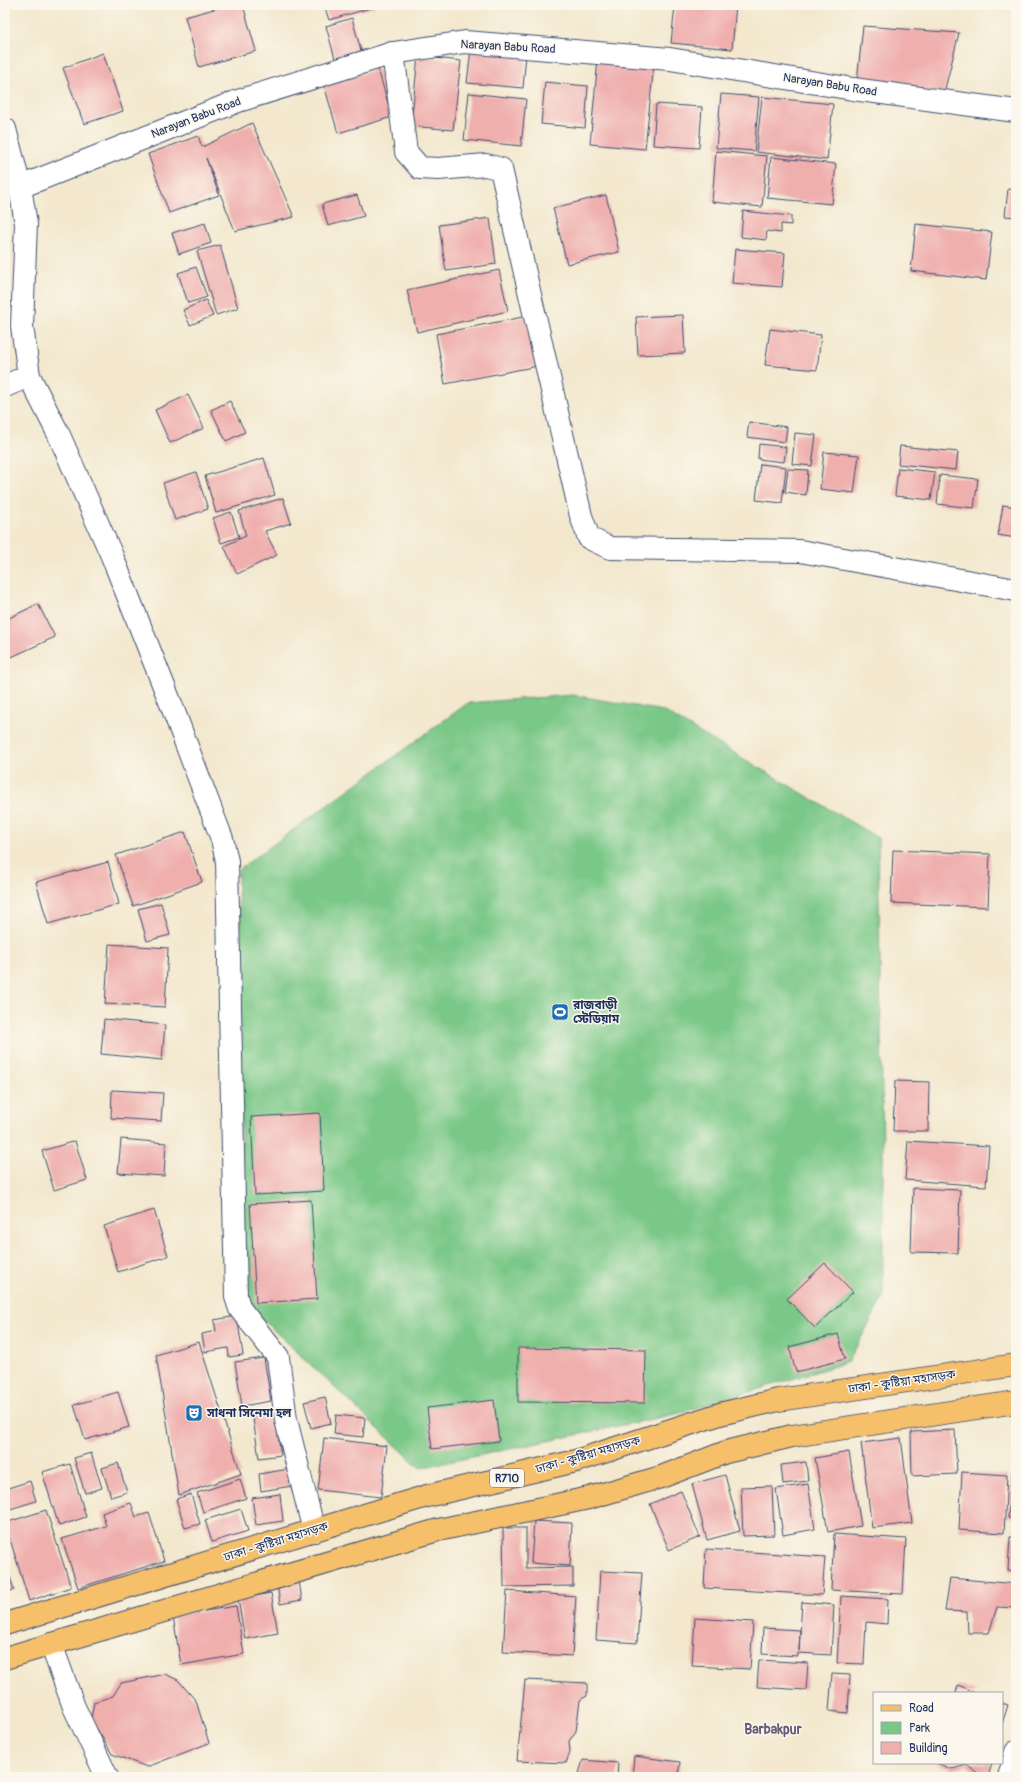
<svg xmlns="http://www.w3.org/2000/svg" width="1021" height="1782" font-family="Pangolin,'Noto Sans Bengali',sans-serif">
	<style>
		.green { fill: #7ac887; stroke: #4a7c72 }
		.building { fill: #efafad }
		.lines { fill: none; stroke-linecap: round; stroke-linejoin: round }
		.street-casing { stroke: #3b4b6f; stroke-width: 24 }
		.primary-casing { stroke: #3b4b6f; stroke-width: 24 }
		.street { stroke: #fff; stroke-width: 22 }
		.primary { stroke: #f6c06b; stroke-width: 22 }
		.labels { text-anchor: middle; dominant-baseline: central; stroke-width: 3; stroke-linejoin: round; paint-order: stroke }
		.shield { fill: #fbf7ec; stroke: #5e6b89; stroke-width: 1 }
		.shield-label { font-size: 11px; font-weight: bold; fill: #1b2f5e }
		.street-label { font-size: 12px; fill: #1b2f5e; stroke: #fbf7ec }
		.poi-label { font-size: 12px; font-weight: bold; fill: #1b2f5e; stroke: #fbf7ec; text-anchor: start }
		.quarter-label { font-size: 14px; font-weight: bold; fill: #655c7a; stroke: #fbf7ec }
	</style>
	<rect width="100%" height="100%" fill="#fbf7ec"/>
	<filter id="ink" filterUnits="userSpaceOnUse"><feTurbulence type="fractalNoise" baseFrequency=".025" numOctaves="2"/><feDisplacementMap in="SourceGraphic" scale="8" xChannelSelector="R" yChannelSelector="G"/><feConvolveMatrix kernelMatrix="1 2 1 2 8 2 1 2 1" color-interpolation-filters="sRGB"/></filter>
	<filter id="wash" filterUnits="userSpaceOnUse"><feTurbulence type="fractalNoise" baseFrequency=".012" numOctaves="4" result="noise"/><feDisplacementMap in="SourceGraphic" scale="16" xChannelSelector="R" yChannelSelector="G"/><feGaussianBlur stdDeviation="0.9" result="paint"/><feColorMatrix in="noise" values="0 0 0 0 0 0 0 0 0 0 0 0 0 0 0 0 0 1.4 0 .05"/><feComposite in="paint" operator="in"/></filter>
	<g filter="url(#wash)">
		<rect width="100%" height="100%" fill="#f3e8ce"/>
		<path class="green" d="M573,695l90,16 215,127 5,316v144l-35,64 -168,51 -260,55 -177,-167 -5,-431 230,-167z"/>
		<g id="blocks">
			<g class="building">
				<path d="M229,5h14l13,46 -57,16 -14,-50z"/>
				<path d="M324,5h50v2l-45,13z"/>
				<path d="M675,5h61l-4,44 -61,-6z"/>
				<path d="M352,18l9,33 -26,8 -9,-33z"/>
				<path d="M863,26l96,7 -15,60 -87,-12z"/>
				<path d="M471,49l55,5 -3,34 -56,-5z"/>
				<path d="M103,53l20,58 -39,13 -21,-56z"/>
				<path d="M418,56l43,5 -8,69 -42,-4z"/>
				<path d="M598,59l56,5 -9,85 -55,-5z"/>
				<path d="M378,69l14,48 -54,16 -14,-48z"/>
				<path d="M545,82l43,4 -3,42 -44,-4z"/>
				<path d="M469,93l57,6 -5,47 -57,-6z"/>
				<path d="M721,94l38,3 -5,54 -38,-3z"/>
				<path d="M762,97l71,7 -6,56 -71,-8z"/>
				<path d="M656,104l46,3 -3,41 -46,-3z"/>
				<path d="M252,123l42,94 -59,14 -29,-73 13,37 -50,18 -21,-59 50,-18 4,11z"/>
				<path d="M716,151l51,5 -5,51 -50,-5z"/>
				<path d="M771,157l65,7 -4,40 -65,-6z"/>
				<path d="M1008,189l8,1v27l-11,-1z"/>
				<path d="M357,195l7,21 -36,10 -6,-22z"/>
				<path d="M606,195l13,57 -52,12 -14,-56z"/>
				<path d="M743,211l48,5v9l-10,-1v9l-14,-2 -1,9 -25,-3z"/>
				<path d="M490,218l6,46 -50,7 -7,-46z"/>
				<path d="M205,223l6,20 -32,11 -7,-21z"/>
				<path d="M916,224l76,8 -6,48 -75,-9z"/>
				<path d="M220,245l18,63 -22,7 -19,-64z"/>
				<path d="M735,249l50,4 -3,34 -50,-4z"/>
				<path d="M196,267l11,30 -19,6 -10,-30z"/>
				<path d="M499,270l9,41 -91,21 -10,-42z"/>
				<path d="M206,300l7,16 -23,9 -7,-15z"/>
				<path d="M533,315l10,50 -98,19 -9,-50z"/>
				<path d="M683,315l2,38 -47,2 -2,-38z"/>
				<path d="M770,329l51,6 -4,35 -52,-5z"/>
				<path d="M188,395l16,33 -34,15 -15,-33z"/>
				<path d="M230,401l15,31 -19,9 -15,-31z"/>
				<path d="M749,422l38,5 -2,15 -38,-5z"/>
				<path d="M795,433l21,2 -4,31 -20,-2z"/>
				<path d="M759,444l27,3 -2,15 -26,-3z"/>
				<path d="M900,446l58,6 -2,18 -58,-6z"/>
				<path d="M824,452l35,3 -5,38 -34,-4z"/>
				<path d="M264,458l11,37 -59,18 -11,-37z"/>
				<path d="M760,464l26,3 -4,36 -26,-3z"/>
				<path d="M898,468l37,4 -4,28 -36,-4z"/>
				<path d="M788,469l20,1 -2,25 -21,-3z"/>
				<path d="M196,472l12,37 -33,11 -12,-37z"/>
				<path d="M940,475l38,4 -4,29 -37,-4z"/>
				<path d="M283,498l8,25 -26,8 12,24 -40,19 -13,-28 22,-10 -7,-25z"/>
				<path d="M1003,505l13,2v31l-18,-3z"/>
				<path d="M231,512l8,25 -18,6 -8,-25z"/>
				<path d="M38,604l17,33 -50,23v-40z"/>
				<path d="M185,832l17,50 -69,24 -17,-51z"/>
				<path d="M893,850l97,4 -2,53 -97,-4z"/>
				<path d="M108,862l11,42 -71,20 -12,-42z"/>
				<path d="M161,903l9,32 -23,6 -9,-32z"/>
				<path d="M109,944l59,4 -3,59 -60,-3z"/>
				<path d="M104,1019l61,6 -3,35 -61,-6z"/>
				<path d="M895,1081l34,1 -1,49h-35z"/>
				<path d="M112,1090l51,3 -2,28 -50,-3z"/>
				<path d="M320,1113l4,78 -69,4 -4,-78z"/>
				<path d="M121,1139l45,4 -2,33 -46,-3z"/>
				<path d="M75,1141l12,39 -33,10 -12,-39z"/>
				<path d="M908,1141l81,5 -3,40 -81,-6z"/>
				<path d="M913,1188l47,2 -2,63 -47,-1z"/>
				<path d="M311,1200l6,99 -61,4 -6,-99z"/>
				<path d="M154,1210l14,46 -50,16 -14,-46z"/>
				<path d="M825,1263l28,29 -38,36 -28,-29z"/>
				<path d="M237,1316l6,39 -14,2 -1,-9 -23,4 -3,-18 14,-3 -2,-11z"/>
				<path d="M838,1334l7,25 -49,13 -7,-25z"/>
				<path d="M199,1342l42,132 -62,21 -23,-140z"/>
				<path d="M518,1348l128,2 -1,53 -127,-1z"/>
				<path d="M264,1358l7,43 -29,5 -7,-44z"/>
				<path d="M118,1392l11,35 -44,13 -11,-35z"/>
				<path d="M325,1397l6,26 -20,5 -7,-26z"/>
				<path d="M494,1400l5,41 -67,8 -5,-41z"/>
				<path d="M274,1409l7,46 -22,3 -7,-46z"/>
				<path d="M336,1415l29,3 -2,19 -29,-3z"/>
				<path d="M955,1430l2,44 -45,2 -1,-44z"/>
				<path d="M324,1438l63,8 -6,51 -63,-7z"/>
				<path d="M901,1438l11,85 -40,5 -11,-85z"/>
				<path d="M1015,1443h1v75h-8z"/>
				<path d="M849,1452l12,74 -33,6 -13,-74z"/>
				<path d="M91,1453l11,35 -17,5 -11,-35z"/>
				<path d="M806,1462l2,19 -25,3 -2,-19z"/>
				<path d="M118,1463l9,29 -16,5 -9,-29z"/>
				<path d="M70,1464l16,53 -27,9 -17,-54z"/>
				<path d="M289,1469l3,17 -31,5 -2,-17z"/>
				<path d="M962,1472l45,3 -3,58 -45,-3z"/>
				<path d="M725,1475l15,56 -33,9 -15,-56z"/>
				<path d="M240,1479l6,19 -43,14 -6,-19z"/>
				<path d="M30,1481l6,20 -29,9 -2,-21z"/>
				<path d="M808,1484l7,45 -32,6 -7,-46z"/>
				<path d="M772,1486l2,49 -31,1 -2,-49z"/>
				<path d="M681,1491l19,46 -31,13 -19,-46z"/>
				<path d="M191,1494l9,30 -15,4 -9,-29z"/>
				<path d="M280,1494l3,27 -27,4 -4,-27z"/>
				<path d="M131,1503l5,14 13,-4 15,48 -86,27 -16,-49 44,-13 -4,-13z"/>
				<path d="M241,1509l7,22 -36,11 -7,-22z"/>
				<path d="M46,1510l25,77 -42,14 -24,-78z"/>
				<path d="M534,1521l38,2 -2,43 -39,-3z"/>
				<path d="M503,1528h23v40l47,-1v19l-69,1z"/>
				<path d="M834,1534l72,5 -3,55 -72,-4z"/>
				<path d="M1010,1537h6v34l-8,-1z"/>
				<path d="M706,1549l119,8 -3,38 -118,-7z"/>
				<path d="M6,1563l8,27 -9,2v-28z"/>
				<path d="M600,1571l42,2 -5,70 -41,-3z"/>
				<path d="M950,1578l66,6v24l-19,-1 -8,26h-21l-1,-21 -22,-1z"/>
				<path d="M299,1581l3,19 -22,4 -3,-20z"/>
				<path d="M507,1591l69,5 -4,60 -69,-4z"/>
				<path d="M271,1593l7,40 -33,6 -7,-40z"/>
				<path d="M841,1596l47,3 -1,25 -21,-2 -2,42 -27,-1z"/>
				<path d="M802,1602l32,3 -3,50 -33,-2v3l-36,-2 1,-26 37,2 -1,21z"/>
				<path d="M236,1606l8,48 -63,11 -8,-49z"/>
				<path d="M695,1618l58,4 -3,47 -58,-3z"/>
				<path d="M759,1660l49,3 -2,27 -49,-3z"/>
				<path d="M165,1674l13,6 18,21 13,42 -62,24 -35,-13 -21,-35 3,-17 19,-6 8,-13z"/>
				<path d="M832,1674l18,1 -2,38 -19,-2z"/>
				<path d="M525,1680l62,3v13l-7,4 -4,31 -7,10 1,11 -4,11 -49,-2z"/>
				<path d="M958,1685l19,8h-21z"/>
				<path d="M1002,1703l6,2 -6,19z"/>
				<path d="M634,1756l46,6 -2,15h-46z"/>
				<path d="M583,1760l35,3 -1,14h-39z"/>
				<path d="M936,1763h56l-4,14h-7l-14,-12 -15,4z"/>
			</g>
		</g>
	</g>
	<g filter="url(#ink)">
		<use href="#blocks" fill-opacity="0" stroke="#3b4b6f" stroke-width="1"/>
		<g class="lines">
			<defs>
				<g id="street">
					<path d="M393,53l13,99 14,16 18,1 48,-4 15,4 80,347 8,22 21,10 190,3 216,39"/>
					<path d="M5,129l15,58 6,37 -4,102 7,50 30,59 53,121 59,148 51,135 5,22 9,436 4,12 38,48 8,63 28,111"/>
					<path d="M20,187l218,-86 155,-48 72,-11 205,17 183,30 163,22"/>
					<path d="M5,386l24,-10"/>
					<path d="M51,1644l23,63 33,70"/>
					<path d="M1009,1777l7,-25"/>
				</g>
				<g id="primary">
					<path d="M5,1624l422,-128 149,-35 144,-47 58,-14 238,-35"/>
					<path d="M5,1658l433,-128 151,-32 72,-21 65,-25 66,-16 224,-34"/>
				</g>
			</defs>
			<use href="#street" class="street-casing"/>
			<use href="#primary" class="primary-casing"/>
			<use href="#street" class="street"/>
			<use href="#primary" class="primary"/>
		</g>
	</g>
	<defs>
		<symbol id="stadium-square" viewBox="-11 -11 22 22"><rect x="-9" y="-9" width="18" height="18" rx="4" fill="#1f6fb2" stroke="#fbf7ec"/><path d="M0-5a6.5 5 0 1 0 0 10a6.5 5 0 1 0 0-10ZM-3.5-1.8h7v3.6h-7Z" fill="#fff"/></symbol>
		<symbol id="theatre-square" viewBox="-11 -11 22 22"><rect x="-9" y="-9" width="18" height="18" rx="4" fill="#1f6fb2" stroke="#fbf7ec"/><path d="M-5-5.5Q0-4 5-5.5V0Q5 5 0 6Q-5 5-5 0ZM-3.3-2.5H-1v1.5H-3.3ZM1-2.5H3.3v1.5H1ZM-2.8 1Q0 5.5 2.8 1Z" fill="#fff"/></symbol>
	</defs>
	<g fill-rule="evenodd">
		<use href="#stadium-square" x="550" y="1002" width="20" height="20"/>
		<use href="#theatre-square" x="184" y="1403" width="20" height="20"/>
	</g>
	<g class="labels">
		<rect class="shield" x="490" y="1469" width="34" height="18" rx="3"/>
		<g class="shield-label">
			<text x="507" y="1478">R710</text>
		</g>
		<g class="street-label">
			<text transform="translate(508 47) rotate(3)">Narayan Babu Road</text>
			<text transform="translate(830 85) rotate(9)">Narayan Babu Road</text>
			<text transform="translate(196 118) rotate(-21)">Narayan Babu Road</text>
			<text transform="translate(902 1382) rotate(-8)">ঢাকা - কুষ্টিয়া মহাসড়ক</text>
			<text transform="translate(588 1455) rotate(-16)">ঢাকা - কুষ্টিয়া মহাসড়ক</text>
			<text transform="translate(276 1542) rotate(-17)">ঢাকা - কুষ্টিয়া মহাসড়ক</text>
		</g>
		<g class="poi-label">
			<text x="573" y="1005">রাজবাড়ী<tspan x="573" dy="14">স্টেডিয়াম</tspan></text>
			<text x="207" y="1413">সাধনা সিনেমা হল</text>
		</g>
		<g class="quarter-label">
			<text x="773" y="1729">Barbakpur</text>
		</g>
	</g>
	<rect width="1021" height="1782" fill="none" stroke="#fbf7ec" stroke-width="20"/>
	<rect x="873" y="1692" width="130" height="72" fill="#fbf7ec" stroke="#a1a7b3"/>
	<rect x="881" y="1705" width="20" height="6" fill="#f6c06b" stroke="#a1a7b3"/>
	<text x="909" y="1712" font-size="12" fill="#1b2f5e">Road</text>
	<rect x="881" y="1722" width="20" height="12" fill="#7ac887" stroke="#a1a7b3"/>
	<text x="909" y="1732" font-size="12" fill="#1b2f5e">Park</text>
	<rect x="881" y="1742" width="20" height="12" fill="#efafad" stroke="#a1a7b3"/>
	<text x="909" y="1752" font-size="12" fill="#1b2f5e">Building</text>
</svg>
